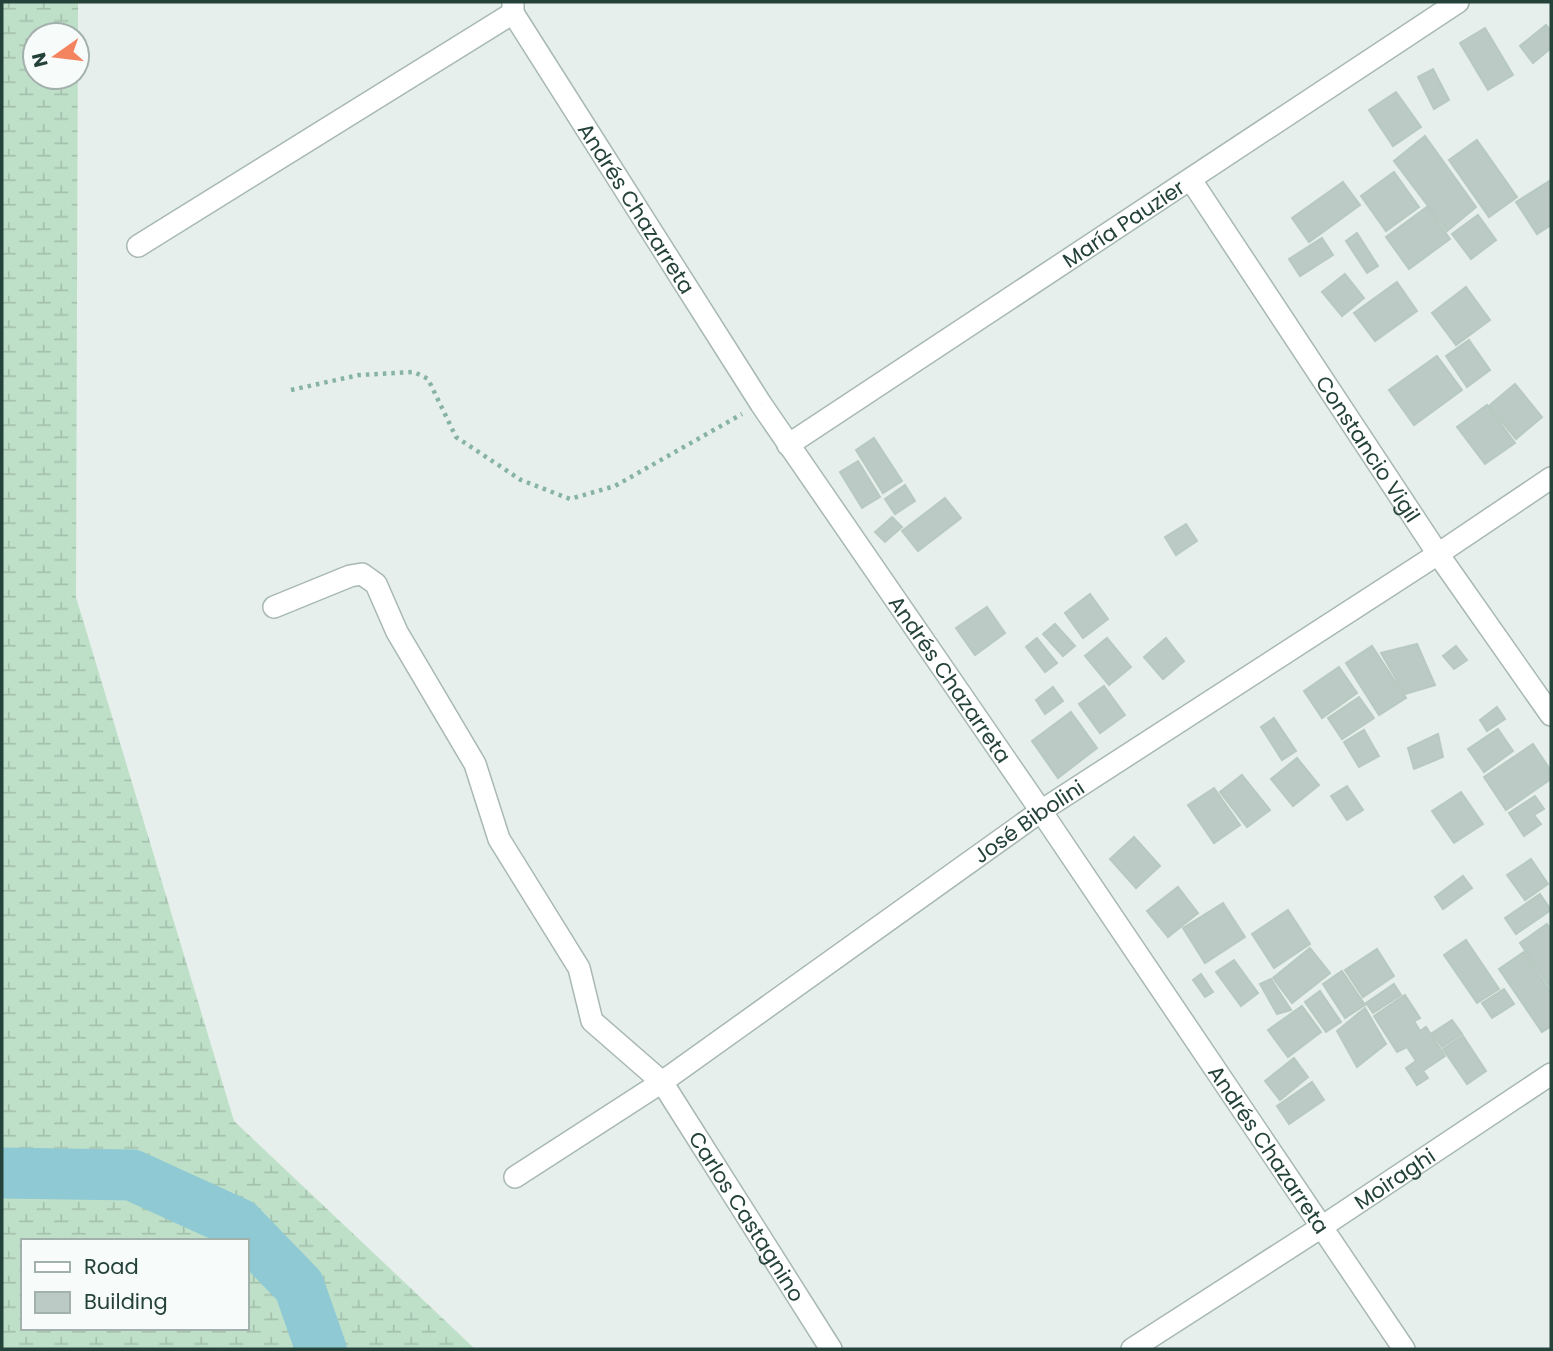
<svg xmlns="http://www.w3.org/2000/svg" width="1553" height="1351" font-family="Poppins,sans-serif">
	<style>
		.wetland { fill: url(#wetland-marsh); fill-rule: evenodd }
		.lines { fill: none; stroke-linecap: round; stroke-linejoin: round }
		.river { stroke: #8ec9d4; stroke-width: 51 }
		.building { fill: #bbcac4; stroke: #b8c9c2; stroke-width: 2 }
		.minor-casing { stroke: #a8b8b2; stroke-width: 24 }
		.path { stroke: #86b3a5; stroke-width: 4.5; stroke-dasharray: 3.5 5; stroke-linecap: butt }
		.minor { stroke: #fff; stroke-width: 21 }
		.labels { text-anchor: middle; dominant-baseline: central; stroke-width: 5; stroke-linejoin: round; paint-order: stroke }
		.street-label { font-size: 21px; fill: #24423a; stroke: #f7fbf9 }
	</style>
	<defs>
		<pattern id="wetland-marsh" width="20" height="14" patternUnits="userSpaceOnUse" patternTransform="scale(1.75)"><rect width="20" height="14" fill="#bfe0c8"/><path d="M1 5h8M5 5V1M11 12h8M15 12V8" fill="none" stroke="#a4c1ad"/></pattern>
	</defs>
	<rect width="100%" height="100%" fill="#e6efeb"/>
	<path class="wetland" d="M2,2h76l-2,595 158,524 241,228h-473zM35,35h42v42h-42zM23,1241h224v87h-224z"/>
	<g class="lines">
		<path class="river" d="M2,1173l130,2 107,49 60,62 22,63"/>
	</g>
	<g class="building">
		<path d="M1546,25l5,6v17l-18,15 -13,-17z"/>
		<path d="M1485,28l28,47 -25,15 -28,-47z"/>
		<path d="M1433,69l16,31 -15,9 -16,-32z"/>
		<path d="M1396,92l25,35 -28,19 -24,-36z"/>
		<path d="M1425,136l51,71 -29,24 -53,-70z"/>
		<path d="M1477,140l40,57 -28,20 -40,-57z"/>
		<path d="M1394,172l25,35 -33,24 -25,-35z"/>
		<path d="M1551,180v45l-14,9 -21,-32z"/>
		<path d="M1343,182l17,23 -51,37 -17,-24z"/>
		<path d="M1427,207l23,32 -41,30 -23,-32z"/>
		<path d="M1478,215l18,25 -25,19 -19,-25z"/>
		<path d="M1357,233l21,33 -11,7 -21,-32z"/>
		<path d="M1322,238l11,17 -33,21 -11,-17z"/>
		<path d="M1345,274l19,24 -22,18 -20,-24z"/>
		<path d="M1397,282l20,29 -42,30 -21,-28z"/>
		<path d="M1466,287l24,33 -34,25 -24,-32z"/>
		<path d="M1469,340l21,30 -23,17 -21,-31z"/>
		<path d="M1437,356l25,34 -48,35 -25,-35z"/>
		<path d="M1515,384l27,33 -26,22 -27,-33z"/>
		<path d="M1487,405l28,38 -30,21 -28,-37z"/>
		<path d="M874,438l28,43 -19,12 -27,-43z"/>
		<path d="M858,461l22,36 -18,11 -22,-36z"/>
		<path d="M905,485l10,16 -20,13 -10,-15z"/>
		<path d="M945,498l16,20 -43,33 -16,-20z"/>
		<path d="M892,517l10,10 -17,15 -10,-10z"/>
		<path d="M1186,524l11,17 -21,14 -11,-18z"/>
		<path d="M1090,594l18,25 -25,19 -18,-25z"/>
		<path d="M987,607l18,26 -30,22 -19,-27z"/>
		<path d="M1055,624l20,22 -12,10 -20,-22z"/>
		<path d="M1037,638l20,25 -12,9 -19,-25z"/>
		<path d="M1107,638l24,29 -22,18 -24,-29z"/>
		<path d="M1166,638l18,23 -21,18 -19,-22z"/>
		<path d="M1417,644l18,41 -30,9 -24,-41z"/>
		<path d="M1372,646l34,52 -27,17 -33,-52z"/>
		<path d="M1456,646l11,14 -13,9 -11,-13z"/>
		<path d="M1339,667l18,26 -35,25 -18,-27z"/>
		<path d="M1104,686l21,29 -25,18 -21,-29z"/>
		<path d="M1053,687l10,14 -18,13 -9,-14z"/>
		<path d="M1359,697l15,21 -32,21 -14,-21z"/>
		<path d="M1497,707l8,12 -18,12 -7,-11z"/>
		<path d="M1071,712l26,36 -39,30 -26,-37z"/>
		<path d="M1274,718l22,33 -14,9 -21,-33z"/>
		<path d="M1498,729l15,22 -29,21 -16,-23z"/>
		<path d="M1364,730l15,26 -20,11 -15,-25z"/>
		<path d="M1438,734l5,23 -29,12 -6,-21z"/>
		<path d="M1533,744l18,27v8l-45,31 -22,-33z"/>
		<path d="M1297,758l22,27 -26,21 -22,-27z"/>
		<path d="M1242,775l28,35 -23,17 -27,-35z"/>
		<path d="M1347,786l16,24 -16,10 -16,-24z"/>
		<path d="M1214,788l26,37 -26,18 -26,-38z"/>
		<path d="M1461,792l22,32 -29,19 -22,-32z"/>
		<path d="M1535,796l9,13 -10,6 7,9 -17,12 -15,-23z"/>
		<path d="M1134,837l26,29 -24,22 -26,-29z"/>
		<path d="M1531,859l17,25 -23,16 -18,-25z"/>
		<path d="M1463,876l9,12 -29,21 -8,-12z"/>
		<path d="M1178,887l20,26 -30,24 -21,-26z"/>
		<path d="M1540,894l11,16 -35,24 -11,-16z"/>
		<path d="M1223,903l22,34 -40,26 -22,-35z"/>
		<path d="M1288,910l22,34 -36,24 -22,-34z"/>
		<path d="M1547,924l4,6v59l-31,-46z"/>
		<path d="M1466,940l33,49 -22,14 -33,-48z"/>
		<path d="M1310,948l20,25 -38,30 -19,-25z"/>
		<path d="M1377,949l17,27 -31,21 -18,-27z"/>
		<path d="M1524,952l27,41v33l-9,6 -43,-63z"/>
		<path d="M1234,960l24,33 -17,13 -25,-34z"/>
		<path d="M1342,971l23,34 -20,13 -22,-34z"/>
		<path d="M1201,974l12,18 -8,5 -12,-17z"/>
		<path d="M1271,979l20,31 -14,4 -17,-30z"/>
		<path d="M1394,984l7,11 -28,18 -7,-10z"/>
		<path d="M1504,989l10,15 -22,14 -10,-15z"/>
		<path d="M1320,991l21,31 -15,10 -21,-30z"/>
		<path d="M1405,995l15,23 -6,3 6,10 6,-4 19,29 -22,15 5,7 -11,7 -11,-17 10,-7 -9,-14 -10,5 -23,-36z"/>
		<path d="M1302,1006l19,26 -33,25 -20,-27z"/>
		<path d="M1365,1008l21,36 -29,23 -20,-36z"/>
		<path d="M1452,1020l10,14 -20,13 -10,-14z"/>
		<path d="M1463,1036l23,35 -19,13 -24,-35z"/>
		<path d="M1294,1058l14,19 -28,23 -15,-19z"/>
		<path d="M1312,1082l12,18 -35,24 -12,-18z"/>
	</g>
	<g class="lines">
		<defs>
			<g id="minor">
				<path id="s1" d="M513,2v11l248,391 280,407 363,538"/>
				<path id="s2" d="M1191,180l247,374 113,161"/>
				<path d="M138,246l375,-233"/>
				<path id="s3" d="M788,445l670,-443"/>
				<path id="s4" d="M274,607l76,-31 12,-2 14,10 21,48 78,132 24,75 80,129 13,53 70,61 169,267"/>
				<path id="s5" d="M515,1177l147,-95 379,-271 397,-257 113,-76"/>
				<path id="s6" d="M1132,1349l188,-121 231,-154"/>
			</g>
		</defs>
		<use href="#minor" class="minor-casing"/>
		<path class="path" d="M291,390l68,-15 55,-3 14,7 28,58 65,43 49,19 45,-13 127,-72"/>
		<use href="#minor" class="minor"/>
	</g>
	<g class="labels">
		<g class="street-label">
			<text stroke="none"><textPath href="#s1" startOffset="242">Andrés Chazarreta</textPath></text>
			<text stroke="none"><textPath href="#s3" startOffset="402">María Pauzier</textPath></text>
			<text stroke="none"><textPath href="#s2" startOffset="322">Constancio Vigil</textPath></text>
			<text stroke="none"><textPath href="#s1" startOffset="808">Andrés Chazarreta</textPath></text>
			<text stroke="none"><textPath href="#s5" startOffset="625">José Bibolini</textPath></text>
			<text stroke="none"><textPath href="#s1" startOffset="1376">Andrés Chazarreta</textPath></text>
			<text stroke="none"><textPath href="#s6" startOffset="313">Moiraghi</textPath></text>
			<text stroke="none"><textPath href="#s4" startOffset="854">Carlos Castagnino</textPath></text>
		</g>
	</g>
	<rect width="1553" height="1351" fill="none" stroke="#24423a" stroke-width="7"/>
	<rect x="21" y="1239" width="228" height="91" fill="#f7fbf9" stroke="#a3b1ad" stroke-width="2"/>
	<rect x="35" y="1262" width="35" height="10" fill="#ffffff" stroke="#a3b1ad" stroke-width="2"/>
	<text x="84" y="1274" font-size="21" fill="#24423a">Road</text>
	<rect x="35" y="1292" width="35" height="21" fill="#bbcac4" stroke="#a3b1ad" stroke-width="2"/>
	<text x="84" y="1309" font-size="21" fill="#24423a">Building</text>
	<g transform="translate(56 56) rotate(256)"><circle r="33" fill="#f7fbf9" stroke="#a3b1ad" stroke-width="2"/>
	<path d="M0-5L12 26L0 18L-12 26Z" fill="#f4845f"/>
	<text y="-10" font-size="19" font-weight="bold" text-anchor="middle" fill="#24423a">N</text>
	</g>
</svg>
